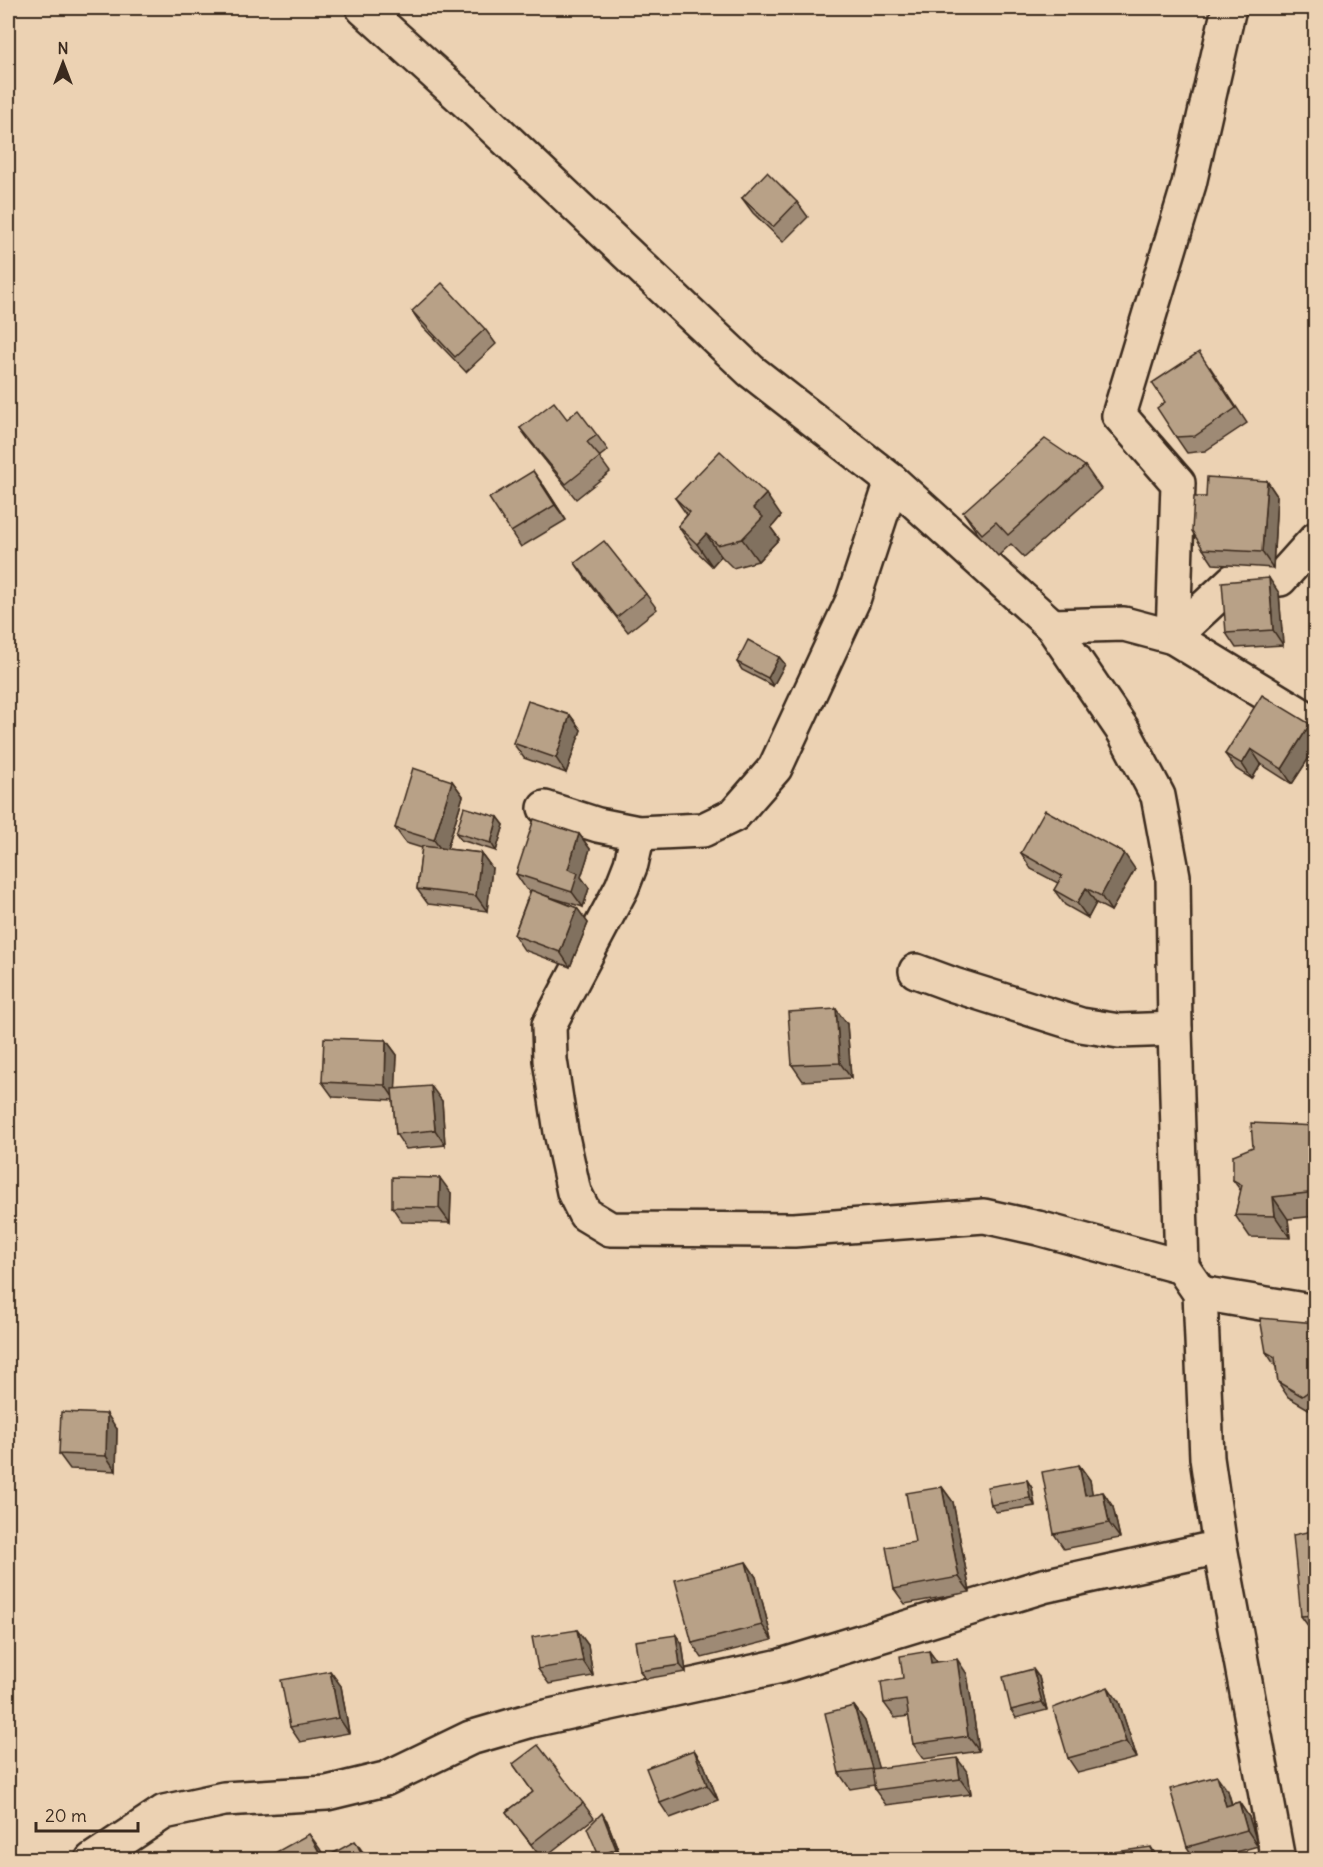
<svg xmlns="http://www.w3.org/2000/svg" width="1323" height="1867" font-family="Delius,sans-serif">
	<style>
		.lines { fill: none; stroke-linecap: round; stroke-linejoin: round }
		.minor-casing { stroke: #3b2a1e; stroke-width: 38 }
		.minor { stroke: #ecd2b3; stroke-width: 33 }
		.wall { fill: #9e8a74; stroke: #3b2a1e; stroke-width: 1.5 }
		.shaded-wall { fill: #81715e; stroke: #3b2a1e; stroke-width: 1.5 }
		.building { fill: #b8a187; stroke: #3b2a1e; stroke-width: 1.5 }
	</style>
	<rect width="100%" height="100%" fill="#ecd2b3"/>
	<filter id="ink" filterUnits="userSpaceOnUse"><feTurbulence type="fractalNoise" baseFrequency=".0167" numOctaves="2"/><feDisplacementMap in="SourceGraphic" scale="12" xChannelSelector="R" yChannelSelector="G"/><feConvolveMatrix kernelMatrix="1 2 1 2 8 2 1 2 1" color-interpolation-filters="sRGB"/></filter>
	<g filter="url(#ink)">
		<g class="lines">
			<defs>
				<g id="minor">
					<path d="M363,8l109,99 279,264 141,110 160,145 72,106 34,64 15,80 2,153 7,238"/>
					<path d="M1052,626l72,-2 49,13 143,87"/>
					<path d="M1173,637l5,-154 -59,-68 70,-231 40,-176"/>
					<path d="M1173,637l60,-56 47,-2 36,-40"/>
					<path d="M545,808l53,17 40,8 65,-3 31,-15 41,-47 78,-168 39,-119"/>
					<path d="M638,833l-7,31 -9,23 -73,138 1,35 11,72 13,60 11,22 25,15 184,1 190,-14 54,12 144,39 18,26 7,165 13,89 58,313"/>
					<path d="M916,971l38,14 127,40 38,6 56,-2"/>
					<path d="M1200,1293l116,19"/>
					<path d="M92,1860l72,-48 60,-13 103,-6 58,-14 85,-41 62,-18 249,-54 262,-80 177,-39"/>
				</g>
			</defs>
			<use href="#minor" class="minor-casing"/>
			<use href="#minor" class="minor"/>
		</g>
		<g class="wall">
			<path d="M742,198l55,4 11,15 -25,25 -30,-29z"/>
			<path d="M412,311l73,18 11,15 -30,28 -44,-46z"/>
			<path d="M1210,367l37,56 -42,28 -18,2 -11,-16 -11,-35z"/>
			<path d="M567,419l30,16 11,15 -9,7 11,15 -34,27 -45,-56 -11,-15z"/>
			<path d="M1085,466l16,23 -77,68 -13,-13 -13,12 -20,-22 -15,-22z"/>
			<path d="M1267,481l10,15 -4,72 -60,-4 -10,-15z"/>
			<path d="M544,486l22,34 -45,27 -10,-15z"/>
			<path d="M675,498l106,18 -10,12 8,11 -21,22 -25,7 -12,-12 -9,10 -19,-18 -15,-22 9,-11z"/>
			<path d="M575,563l71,31 11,15 -29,23 -43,-54z"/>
			<path d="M1279,593l4,52 -47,3 -10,-15z"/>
			<path d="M779,657l6,7 -12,22 -31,-16 -5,-8z"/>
			<path d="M570,715l11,15 -15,43 -42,-15 -11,-15z"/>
			<path d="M1316,733v14l-24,37 -31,-20 -9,15 -16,-10 -11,-15z"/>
			<path d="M452,781l11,15 -16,53 34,4 11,15 -5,43 -59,-7 -11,-15 5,-41 -16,-5 -11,-15z"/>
			<path d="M498,817l6,8 -8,26 -35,-11 -5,-7z"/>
			<path d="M579,834l11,15 -9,28 8,11 -6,19 -43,-13 37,14 11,15 -18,44 -46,-17 -10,-15 16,-44 -4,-2 -10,-15z"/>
			<path d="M1021,853l114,16 -24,42 -15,-8 -8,15 -23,-13 -11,-15 4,-7 -27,-14z"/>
			<path d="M847,1024l4,54 -48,3 -11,-16z"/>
			<path d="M386,1040l11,15 -2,34 47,12 3,44 -39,4 -10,-15 -3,-34 -60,-3 -11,-15z"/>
			<path d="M1316,1126v90l-28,3 2,19 -40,-1 -15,-22 6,-24 -8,-11z"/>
			<path d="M451,1193l-1,30 -48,-1 -10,-15z"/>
			<path d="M1316,1323v85l-4,3 -24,-14 -10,-15 -2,-15 -10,-15z"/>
			<path d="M117,1429l-1,42 -46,-2 -11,-15z"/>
			<path d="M1079,1465l11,15 2,14 11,-2 10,15 7,31 -56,11 -10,-15z"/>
			<path d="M1027,1480l5,8 3,18 -39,6 -5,-7z"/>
			<path d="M942,1487l11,15 17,90 -65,12 -11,-15 21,-47z"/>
			<path d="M1316,1530v107l-15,-21z"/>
			<path d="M746,1562l10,15 16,63 -70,18 -10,-15z"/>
			<path d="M577,1630l11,15 5,31 -44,8 -11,-15z"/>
			<path d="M682,1643l4,29 -41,7 -5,-8z"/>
			<path d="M929,1651l8,11 30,12 12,77 -55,8 -11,-15 -4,-28 -14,2 -11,-15 19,-25z"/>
			<path d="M330,1671l11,15 8,47 -49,9 -10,-15z"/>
			<path d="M1039,1677l8,33 -31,8 -5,-8z"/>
			<path d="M1119,1702l18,56 -59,15 -10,-15z"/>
			<path d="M854,1706l11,15 13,47 90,5 3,21 -85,11 -11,-15 -1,-5 -24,4 -11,-16z"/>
			<path d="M694,1750l10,15 14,35 -48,18 -10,-15z"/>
			<path d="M513,1764l70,39 11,15 -52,41 -36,-47 27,-20z"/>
			<path d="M1228,1791l4,13 7,-2 10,15 9,29 -50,14h-13l-8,-13z"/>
			<path d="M607,1821l14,36 -7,3h-13l-2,-4z"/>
		</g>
		<g class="shaded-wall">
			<path d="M533,471l11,15 22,34 -11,-15z"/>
			<path d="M1267,481l10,15 -4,72 -11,-16z"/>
			<path d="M766,494l15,22 -10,12 8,11 -21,22 -16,-22 11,-31z"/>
			<path d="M706,534l15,22 -9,10 -15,-22z"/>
			<path d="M1269,578l10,15 4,52 -10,-15z"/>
			<path d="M779,657l6,7 -12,22 -5,-8z"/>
			<path d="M570,715l11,15 -15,43 -10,-15z"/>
			<path d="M1310,724l6,9v14l-24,37 -10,-15z"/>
			<path d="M1251,749l10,15 -9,15 -10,-15z"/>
			<path d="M452,781l11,15 -18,59 -11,-15z"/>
			<path d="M498,817l6,8 -8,26 -5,-8z"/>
			<path d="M579,834l11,15 -9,28 8,11 -6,19 -11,-15 -4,-23z"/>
			<path d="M481,853l11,15 -5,43 -11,-15z"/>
			<path d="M1124,853l11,16 -24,42 -10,-15z"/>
			<path d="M1086,888l10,15 -8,15 -11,-15z"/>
			<path d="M577,908l11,15 -18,44 -10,-15z"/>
			<path d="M836,1009l11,15 4,54 -11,-15z"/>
			<path d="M386,1040l11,15 -2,45 -10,-15z"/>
			<path d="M431,1086l11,15 3,44 -10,-15z"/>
			<path d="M440,1178l11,15 -1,30 -11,-15z"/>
			<path d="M1273,1197l15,22 2,19 -15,-22z"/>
			<path d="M107,1414l10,15 -1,42 -10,-15z"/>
			<path d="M1079,1465l11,15 5,30 -10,-15z"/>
			<path d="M1027,1480l5,8 3,18 -5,-8z"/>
			<path d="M942,1487l11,15 17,90 -11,-15z"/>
			<path d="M1103,1492l10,15 7,31 -11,-15z"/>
			<path d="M746,1562l10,15 16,63 -10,-15z"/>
			<path d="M577,1630l11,15 5,31 -10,-15z"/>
			<path d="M676,1635l6,8 4,29 -6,-7z"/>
			<path d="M929,1651l11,15 -9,-3z"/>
			<path d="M957,1659l10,15 12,77 -11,-15z"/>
			<path d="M1033,1669l6,8 8,33 -5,-8z"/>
			<path d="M330,1671l11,15 8,47 -10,-15z"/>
			<path d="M1108,1687l11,15 18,56 -11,-16z"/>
			<path d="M854,1706l11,15 18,63 -11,-15z"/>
			<path d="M694,1750l10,15 14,35 -11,-15z"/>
			<path d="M957,1758l11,15 3,21 -11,-15z"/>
			<path d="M1217,1776l11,15 8,30 -10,-15z"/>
			<path d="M1239,1802l10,15 9,29 -11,-16z"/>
			<path d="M602,1813l5,8 14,36 -5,-8z"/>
			<path d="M309,1834l11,15 6,11h-3z"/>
			<path d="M355,1841l11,15 1,4h-2z"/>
			<path d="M1151,1847l5,8 1,5h-4z"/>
		</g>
		<g class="building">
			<path d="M767,172l30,30 -24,25 -31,-29z"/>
			<path d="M442,283l43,46 -30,28 -43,-46z"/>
			<path d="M1199,352l37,56 -41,28 -19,1 -19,-29 8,-6 -13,-19z"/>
			<path d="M554,402l13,17 11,-9 19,25 -10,7 13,15 -34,27 -46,-56z"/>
			<path d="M1045,439l40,27 -77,69 -12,-13 -14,12 -19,-22z"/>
			<path d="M720,451l46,43 -13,14 10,9 -21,22 -24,6 -12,-11 -9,10 -19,-18 12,-14 -15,-14z"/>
			<path d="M533,471l22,34 -44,27 -22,-34z"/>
			<path d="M1207,477l60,4 -5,71 -59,-3 -11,-18 2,-34h12z"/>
			<path d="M604,541l42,53 -29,23 -42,-54z"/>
			<path d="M1269,578l4,52 -47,3 -4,-51z"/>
			<path d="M748,640l31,17 -11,21 -31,-16z"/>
			<path d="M1262,695l48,29 -28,45 -31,-20 -9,15 -17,-10z"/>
			<path d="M528,701l42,14 -14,43 -43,-15z"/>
			<path d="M413,768l39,13 -18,59 -39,-12z"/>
			<path d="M464,807l34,10 -7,26 -35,-10z"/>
			<path d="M1045,810l79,43 -23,43 -15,-8 -9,15 -23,-13 8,-14 -41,-23z"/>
			<path d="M534,819l45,15 -11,35 10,4 -6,19 -56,-18z"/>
			<path d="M422,846l59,7 -5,43 -59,-7z"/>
			<path d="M531,890l46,18 -17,44 -46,-17z"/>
			<path d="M836,1009l4,54 -48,2 -4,-53z"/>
			<path d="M324,1038l62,2 -1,45 -63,-3z"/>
			<path d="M431,1086l4,44 -39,4 -4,-45z"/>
			<path d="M1251,1123l65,3v66l-43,5 2,19 -40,-1 7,-30 -9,-5v-25l20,-8z"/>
			<path d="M392,1177l48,1 -1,30 -47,-1z"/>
			<path d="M1260,1318l56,5v63l-14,10 -24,-14 -3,-25 -9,-5z"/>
			<path d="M61,1412l46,2 -1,42 -47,-2z"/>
			<path d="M1079,1465l6,30 18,-3 6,31 -55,11 -12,-62z"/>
			<path d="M1027,1480l3,18 -39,7 -4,-18z"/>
			<path d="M942,1487l17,90 -65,12 -8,-42 29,-5 -9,-49z"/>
			<path d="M1316,1530v85l-15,1 -8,-81z"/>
			<path d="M746,1562l16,63 -70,18 -17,-63z"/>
			<path d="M577,1630l6,31 -45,8 -6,-32z"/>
			<path d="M676,1635l4,30 -40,6 -5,-30z"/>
			<path d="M929,1651l2,12 26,-4 11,77 -55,8 -7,-44 -22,3 -3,-21 22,-4 -3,-22z"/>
			<path d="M1033,1669l9,33 -31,8 -8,-33z"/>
			<path d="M330,1671l9,47 -49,9 -9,-47z"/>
			<path d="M1108,1687l18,55 -58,16 -15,-50z"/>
			<path d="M854,1706l18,63 85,-11 3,21 -85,11 -3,-21 -33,4 -14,-60z"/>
			<path d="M538,1745l45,58 -52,41 -25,-32 27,-20 -20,-28z"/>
			<path d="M694,1750l13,35 -47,18 -14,-35z"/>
			<path d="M1217,1776l9,30 13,-4 8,28 -60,17 -17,-58z"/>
			<path d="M602,1813l14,36 -17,7 -12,-28z"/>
			<path d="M309,1834l14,25 32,-18 10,19h-92l-2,-5z"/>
			<path d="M1151,1847l2,13h-36l-1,-8z"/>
		</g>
	</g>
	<rect width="1323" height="1867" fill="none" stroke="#ecd2b3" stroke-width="30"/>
	<rect x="15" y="15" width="1293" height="1837" fill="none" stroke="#3b2a1e" stroke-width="2" filter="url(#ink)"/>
	<g transform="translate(63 63)" stroke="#ecd2b3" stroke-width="4.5" paint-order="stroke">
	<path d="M0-4.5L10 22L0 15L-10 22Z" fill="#3b2a1e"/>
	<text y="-9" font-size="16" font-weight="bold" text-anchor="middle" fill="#3b2a1e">N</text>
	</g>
	<path d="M36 1822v9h102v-9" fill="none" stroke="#3b2a1e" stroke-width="3"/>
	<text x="45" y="1822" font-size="18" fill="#3b2a1e" stroke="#ecd2b3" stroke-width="4.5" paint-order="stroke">20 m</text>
</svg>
